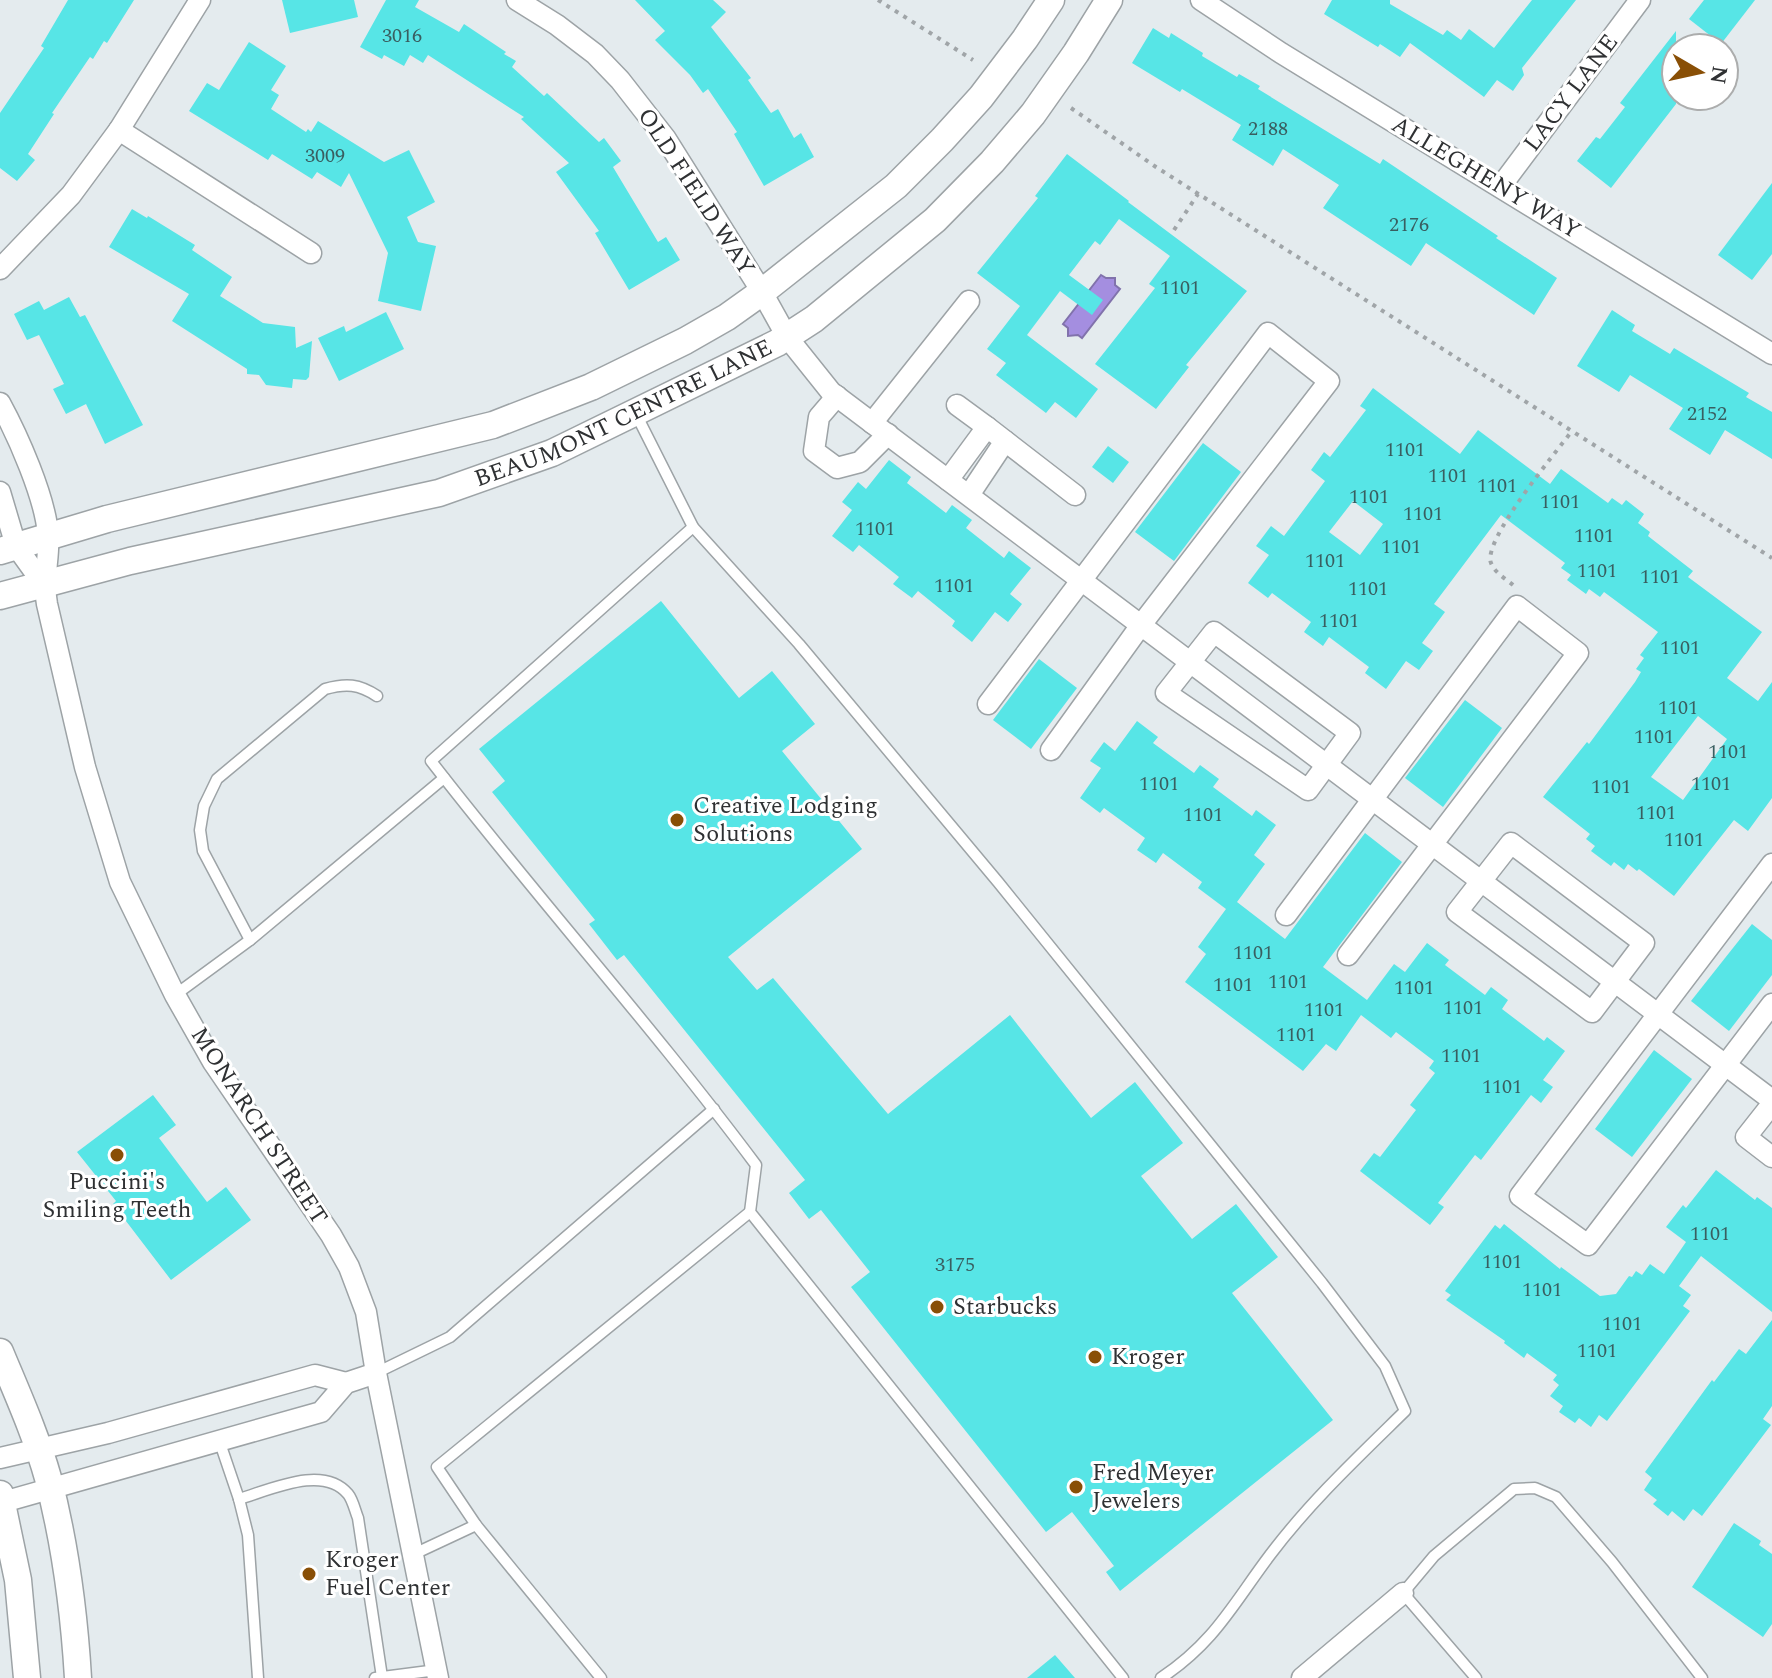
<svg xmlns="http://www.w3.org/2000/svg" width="1772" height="1678" font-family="Spectral,serif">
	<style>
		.water { fill: #a48ee0; stroke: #8172ac; stroke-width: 2 }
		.building { fill: #57e5e6; fill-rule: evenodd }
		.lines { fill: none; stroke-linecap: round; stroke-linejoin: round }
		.service-casing { stroke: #9da3a6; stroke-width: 13 }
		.minor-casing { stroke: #9da3a6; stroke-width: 23 }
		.tertiary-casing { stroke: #9da3a6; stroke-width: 29 }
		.path { stroke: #a0a5a8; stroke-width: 4; stroke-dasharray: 4 6; stroke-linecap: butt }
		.service { stroke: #fff; stroke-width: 10 }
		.minor { stroke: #fff; stroke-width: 20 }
		.tertiary { stroke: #fff; stroke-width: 26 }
		.poi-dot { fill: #894f06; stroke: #fff; stroke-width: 3 }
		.labels { text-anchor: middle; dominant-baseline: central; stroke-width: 6; stroke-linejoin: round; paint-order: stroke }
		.number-label { font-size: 20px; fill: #395e60 }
		.street-label { font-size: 24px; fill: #2f3133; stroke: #fff }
		.poi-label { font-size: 24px; fill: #2f3133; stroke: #fff; text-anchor: start }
	</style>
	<rect width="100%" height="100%" fill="#e4ebee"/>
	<path class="water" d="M1101,275l5,3h9v7l5,4 -38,49 -4,-3 -10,1v-8l-5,-4z"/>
	<g class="building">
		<path d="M68,0h66l-27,43 -3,-2 -11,18 -3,-2 -38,56 2,1 -26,40 7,6 -18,21 -17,-13v-55l44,-65 -3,-2z"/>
		<path d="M282,0h72l4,17 -68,16z"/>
		<path d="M386,0h33l-4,7 44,25 5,-8 42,28 -2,2 12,7 -4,6 32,29 3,-3 52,49 5,-4 17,23 -8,6 45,75 8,-5 14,23 -51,30 -34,-57 4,-2 -43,-59 13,-9 -48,-44 3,-2 -96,-62 -5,8 -13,-8 -6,11 -20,-11 -2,4 -22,-12z"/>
		<path d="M635,0h78l13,12 -15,15 40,51 -3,2 23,33 7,-4 16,29 7,-5 13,24 -50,29 -30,-52 3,-2 -29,-43 -5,4 -13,-18 -35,-35 10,-9z"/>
		<path d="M1332,0h58v4l53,31 4,-5 14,10 8,-11 25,19 38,-48h44l-54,68 2,7 -11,16 -16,-11 -13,17 -74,-54 -10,14 -20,-13 -2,3 -54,-33z"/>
		<path d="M1704,0h51l-34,44 -32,-25z"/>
		<path d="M1153,28l16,10 2,-5 32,20 -1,3 35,21 2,-3 21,12 -2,3 122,75 3,-5 115,77 -2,2 61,40 -23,37 -108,-72 -15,23 -88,-58 16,-23 -56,-36 -10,17 -41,-26 9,-15 -59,-36 -2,3 -48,-29z"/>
		<path d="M1676,31v73l-65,84 -34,-27 19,-24 4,2 25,-32 -5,-4z"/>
		<path d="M249,42l37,24 -15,24 8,5 -8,14 35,23 2,-3 3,3 7,-11 66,41 25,-12 26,52 -28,15 11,25 18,4 -15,65 -43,-10 10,-48 -39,-80 -8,14 -24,-15 -5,7 -40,-25 -4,6 -79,-49 18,-28 12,7z"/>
		<path d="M1067,154l62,47 -1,1 119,89 -61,74 3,2 -33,42 -61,-45 60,-76 -6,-4 21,-28 -51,-37 -19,26 -5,-4 -26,34 34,25 -11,15 -32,-24 -33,44 71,54 -22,29 -21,-16 -9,11 -50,-38 10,-12 -19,-14 33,-43 -43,-33 61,-75 -3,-2z"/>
		<path d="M1772,183v71l-20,26 -34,-25z"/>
		<path d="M132,209l15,9 1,-2 47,29 -3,5 40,27 -12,19 43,27 32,4 1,21 16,-7 -3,36 -3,3 -13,-1 -1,9 -26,-3 -7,-10 -12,-1v-5l-75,-48 17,-27 -80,-47z"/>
		<path d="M69,297l11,20 5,-2 58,110 -38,19 -19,-40 -20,10 -13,-25 11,-5 -25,-49 -12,5 -13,-26 25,-13 5,9z"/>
		<path d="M1612,310l23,15 -3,6 38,23 4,-6 75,45 -3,4 26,15v47l-47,-29 -15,25 -41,-26 14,-21 -53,-33 -11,17 -42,-26z"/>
		<path d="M386,312l18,37 -65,32 -21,-43 26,-12 2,6z"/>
		<path d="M1373,388l87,66 18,-24 72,54 11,-15 47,34 4,-5 10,7 4,-5 18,14 -6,9 12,9 -2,4 45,35 -5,6 74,55 -35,46 31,23 14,-19v116l-24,33 -14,-11 -60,76 -35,-27 -2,2 -9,-7 -4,6 -10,-8 -3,4 -20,-15 4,-5 -9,-7 4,-5 -47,-37 44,-55 2,2 46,-62 6,-10 -5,-3 8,-11 -4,-3 18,-23 -54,-40 -4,5 -11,-8 -3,5 -19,-14 4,-5 -10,-7 4,-5 -64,-48 -67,89 11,8 -23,31 11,8 -14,19 -13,-9 -20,28 -21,-16 4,-6 -40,-30 -6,9 -19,-14 7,-10 -39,-29 -4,5 -20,-15 21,-28 -13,-9 15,-20 13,10 41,-55 -14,-11 13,-18 6,5 36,-47 -6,-4zM1353,501l30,23 -23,31 -31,-23zM1698,716l29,23 -44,61 -32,-23z"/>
		<path d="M1203,443l38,29 -67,89 -39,-29z"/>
		<path d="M1108,446l21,16 -16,21 -21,-16z"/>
		<path d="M889,460l22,17 -4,6 39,30 6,-8 20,15 -6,8 38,30 5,-7 22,17 -21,26 12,10 -14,18 -13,-10 -23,30 -20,-16 3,-5 -37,-30 -6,7 -19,-14 6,-7 -40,-32 -6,7 -21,-16 20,-26 -10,-8 16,-20 8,7z"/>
		<path d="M661,601l78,97 33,-27 43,53 -33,27 80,98 -134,108 29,33 16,-12 115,136 122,-99 81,103 44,-36 48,61 -42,33 51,63 44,-35 42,53 -46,36 101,127 -213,171 -14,-19 8,-6 -42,-54 -26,20 -195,-245 19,-15 -49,-62 -12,9 -20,-26 16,-13 -181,-225 -7,5 -28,-36 6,-4 -103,-128 13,-11 -26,-32z"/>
		<path d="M1039,659l38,29 -46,61 -38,-29z"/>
		<path d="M1465,700l37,28 -59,79 -38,-29z"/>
		<path d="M1137,721l21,16 -5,6 41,30 6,-8 19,14 -6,8 39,29 4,-6 20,15 -22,30 11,9 -28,38 48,37 80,-106 37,29 -79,105 44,33 27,-36 11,8 22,-29 22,17 -4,5 40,30 6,-8 17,13 -6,9 42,32 3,-4 18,14 -22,29 10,7 -12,16 -10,-8 -50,65 -6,-5 -37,48 6,4 -14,18 -70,-54 14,-18 6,4 36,-47 -6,-5 25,-32 -6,-5 5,-7 -38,-29 -5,6 -30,-23 -25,36 -10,-7 -23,27 -118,-89 21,-28 -8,-7 28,-38 -28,-21 4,-6 -39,-29 -7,10 -19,-13 8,-12 -41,-30 -4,5 -20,-15 21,-30 -11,-7 14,-19 11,9z"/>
		<path d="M1752,924l20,16v35l-43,56 -38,-30z"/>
		<path d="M1654,1050l38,29 -60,78 -37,-28z"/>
		<path d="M153,1095l23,30 -17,13 48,64 19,-15 25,33 -80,60 -58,-76 3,-3 -39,-49z"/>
		<path d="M1716,1170l39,30 2,-3 15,11v104l-71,-56 -22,30 12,9 -8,11 7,5 -83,110 -8,-6 -8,12 -12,-9 -4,5 -16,-11 4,-6 -13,-10 9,-11 -6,-5 4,-5 -30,-22 -3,5 -20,-15 1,-2 -59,-41 5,-5 -6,-4 50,-66 5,4 4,-5 56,45 1,-2 39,29 16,-2 13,-18 3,1 4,-6 6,4 8,-11 14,10 22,-32 -20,-15 17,-22 3,3z"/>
		<path d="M1772,1320v86l-9,13 8,6 -69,91 -9,-7 -9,12 -12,-10 -4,5 -15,-12 4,-4 -13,-10 8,-12 -7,-6 67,-92 2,2 25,-33 7,5z"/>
		<path d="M1734,1523l27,18 -2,4 13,9v70l-9,13 -71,-50z"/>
		<path d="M1055,1655l20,23h-48z"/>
	</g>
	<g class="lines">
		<defs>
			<g id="service">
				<path d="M636,414l57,113 106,117 199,238 324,401 63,83 20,45c-47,46 -95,91 -135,144 -37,49 -55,87 -109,123"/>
				<path d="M693,527l-262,234c106,137 222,266 325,404l-6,47 373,466"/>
				<path d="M250,940l-47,-89 -3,-21 4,-24 13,-27 108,-90c21,-6 34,-5 52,7"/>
				<path d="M175,995l75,-55 194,-162"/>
				<path d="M376,1373l74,-36 264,-228"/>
				<path d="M219,1440l20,59 9,36 10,143"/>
				<path d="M239,1499c31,-9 84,-35 109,-5 5,6 7,17 10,24l24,159"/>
				<path d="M414,1554l62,-29"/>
				<path d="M375,1678l62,-8"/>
				<path d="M601,1678l-125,-153 -39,-58 313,-255"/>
				<path d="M1476,1678l-73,-85 31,-37 80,-67 21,-1 21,9 56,65 90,116"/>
			</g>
			<g id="minor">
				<path d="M517,0l40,25 38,29 25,26 46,59 96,153 25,45 44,55 941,708"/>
				<path d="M1201,0l80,53 491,301"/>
				<path d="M119,130l192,123"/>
				<path d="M1501,186l139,-186"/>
				<path d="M0,269l71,-74 48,-65 81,-130"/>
				<path d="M837,396l-18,21 -5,34 23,17 23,-6 28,-28"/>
				<path d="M0,403c18,33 45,94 48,131 2,24 -6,44 -1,70l38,163 35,115 55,113 38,67 118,173 18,32 17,45 10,61 62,305"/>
				<path d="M872,423l97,-122"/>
				<path d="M987,427l88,68"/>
				<path d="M948,480l39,-53 -30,-22"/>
				<path d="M0,492l16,54 28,39"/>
				<path d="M969,495l36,-54"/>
				<path d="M1214,632l136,101 -42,57 -142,-97z"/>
				<path d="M988,704l280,-371 61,48 -188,244 -90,125"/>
				<path d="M1511,843l133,100 -52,69 -135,-100z"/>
				<path d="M1772,864l-252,332 68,49 184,-241"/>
				<path d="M1286,915l231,-309 61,47 -230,302"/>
				<path d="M1772,1104l-26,33 26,20"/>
				<path d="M0,1458l108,-25 207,-58 31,8"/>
				<path d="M0,1503l321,-91 25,-29 30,-10"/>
				<path d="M1302,1678l101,-85"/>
			</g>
			<g id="tertiary">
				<path d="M0,551l107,-32 386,-94 98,-38 94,-46 42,-24 35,-25 134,-106 46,-46 39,-43 44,-58 26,-39"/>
				<path id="s1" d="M0,596l130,-35 309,-68 113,-40 225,-110 37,-24 121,-99 57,-58 41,-48 43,-61 33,-53"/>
				<path d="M0,1352c17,41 36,83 48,126 17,65 26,133 30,200"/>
				<path d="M0,1494l18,86 9,98"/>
			</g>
		</defs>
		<use href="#service" class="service-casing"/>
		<use href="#minor" class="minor-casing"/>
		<use href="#tertiary" class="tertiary-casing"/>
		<g class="path">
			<path d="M878,0l95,60"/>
			<path d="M1071,108l85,59 616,391"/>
			<path d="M1174,230l24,-36"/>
			<path d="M1513,585c-7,-6 -18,-12 -22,-22 -9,-22 65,-111 81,-132"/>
		</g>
		<use href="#service" class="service"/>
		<use href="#minor" class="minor"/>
		<use href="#tertiary" class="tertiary"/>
	</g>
	<g class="poi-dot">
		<circle cx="677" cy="820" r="8"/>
		<circle cx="117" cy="1155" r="8"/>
		<circle cx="937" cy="1307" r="8"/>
		<circle cx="1095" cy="1357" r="8"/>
		<circle cx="1076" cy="1487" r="8"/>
		<circle cx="309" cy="1574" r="8"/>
	</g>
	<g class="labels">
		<g class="number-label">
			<text x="402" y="36">3016</text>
			<text x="1268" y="129">2188</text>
			<text x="325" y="156">3009</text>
			<text x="1409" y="225">2176</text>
			<text x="1180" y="288">1101</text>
			<text x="1707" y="414">2152</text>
			<text x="1405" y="450">1101</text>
			<text x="1448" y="476">1101</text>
			<text x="1497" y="486">1101</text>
			<text x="1369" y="497">1101</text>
			<text x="1560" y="502">1101</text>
			<text x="1423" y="514">1101</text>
			<text x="875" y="529">1101</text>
			<text x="1594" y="536">1101</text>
			<text x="1401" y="547">1101</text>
			<text x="1325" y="561">1101</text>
			<text x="1597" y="571">1101</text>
			<text x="1660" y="577">1101</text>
			<text x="954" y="586">1101</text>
			<text x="1368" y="589">1101</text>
			<text x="1339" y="621">1101</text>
			<text x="1680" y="648">1101</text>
			<text x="1678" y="708">1101</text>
			<text x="1654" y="737">1101</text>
			<text x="1728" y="752">1101</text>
			<text x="1159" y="784">1101</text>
			<text x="1711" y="784">1101</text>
			<text x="1611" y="787">1101</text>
			<text x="1656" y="813">1101</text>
			<text x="1203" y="815">1101</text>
			<text x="1684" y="840">1101</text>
			<text x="1253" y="953">1101</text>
			<text x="1288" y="982">1101</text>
			<text x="1233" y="985">1101</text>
			<text x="1414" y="988">1101</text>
			<text x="1463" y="1008">1101</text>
			<text x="1324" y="1010">1101</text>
			<text x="1296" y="1035">1101</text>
			<text x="1461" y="1056">1101</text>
			<text x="1502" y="1087">1101</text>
			<text x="1710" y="1234">1101</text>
			<text x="1502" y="1262">1101</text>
			<text x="955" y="1265">3175</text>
			<text x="1542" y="1290">1101</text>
			<text x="1622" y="1324">1101</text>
			<text x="1597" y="1351">1101</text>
		</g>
		<g class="street-label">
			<text transform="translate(1571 93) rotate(-53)">LACY LANE</text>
			<text transform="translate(1486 178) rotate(31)">ALLEGHENY WAY</text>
			<text transform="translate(696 192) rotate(57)">OLD FIELD WAY</text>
			<text stroke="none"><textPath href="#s1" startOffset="652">BEAUMONT CENTRE LANE</textPath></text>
			<text transform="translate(259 1126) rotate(57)">MONARCH STREET</text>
		</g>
		<g class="poi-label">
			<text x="693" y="806">Creative Lodging<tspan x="693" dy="28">Solutions</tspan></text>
			<text x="117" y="1182" text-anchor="middle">Puccini's<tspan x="117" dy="28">Smiling Teeth</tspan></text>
			<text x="953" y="1307">Starbucks</text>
			<text x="1111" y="1357">Kroger</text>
			<text x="1092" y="1473">Fred Meyer<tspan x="1092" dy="28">Jewelers</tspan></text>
			<text x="325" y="1560">Kroger<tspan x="325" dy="28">Fuel Center</tspan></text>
		</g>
	</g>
	<g transform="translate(1700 72) rotate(99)"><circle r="38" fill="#ffffff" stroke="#acadad" stroke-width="2"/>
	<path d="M0-6L14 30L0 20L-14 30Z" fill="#894f06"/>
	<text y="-12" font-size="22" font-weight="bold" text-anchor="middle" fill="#2f3133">N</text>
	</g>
</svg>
